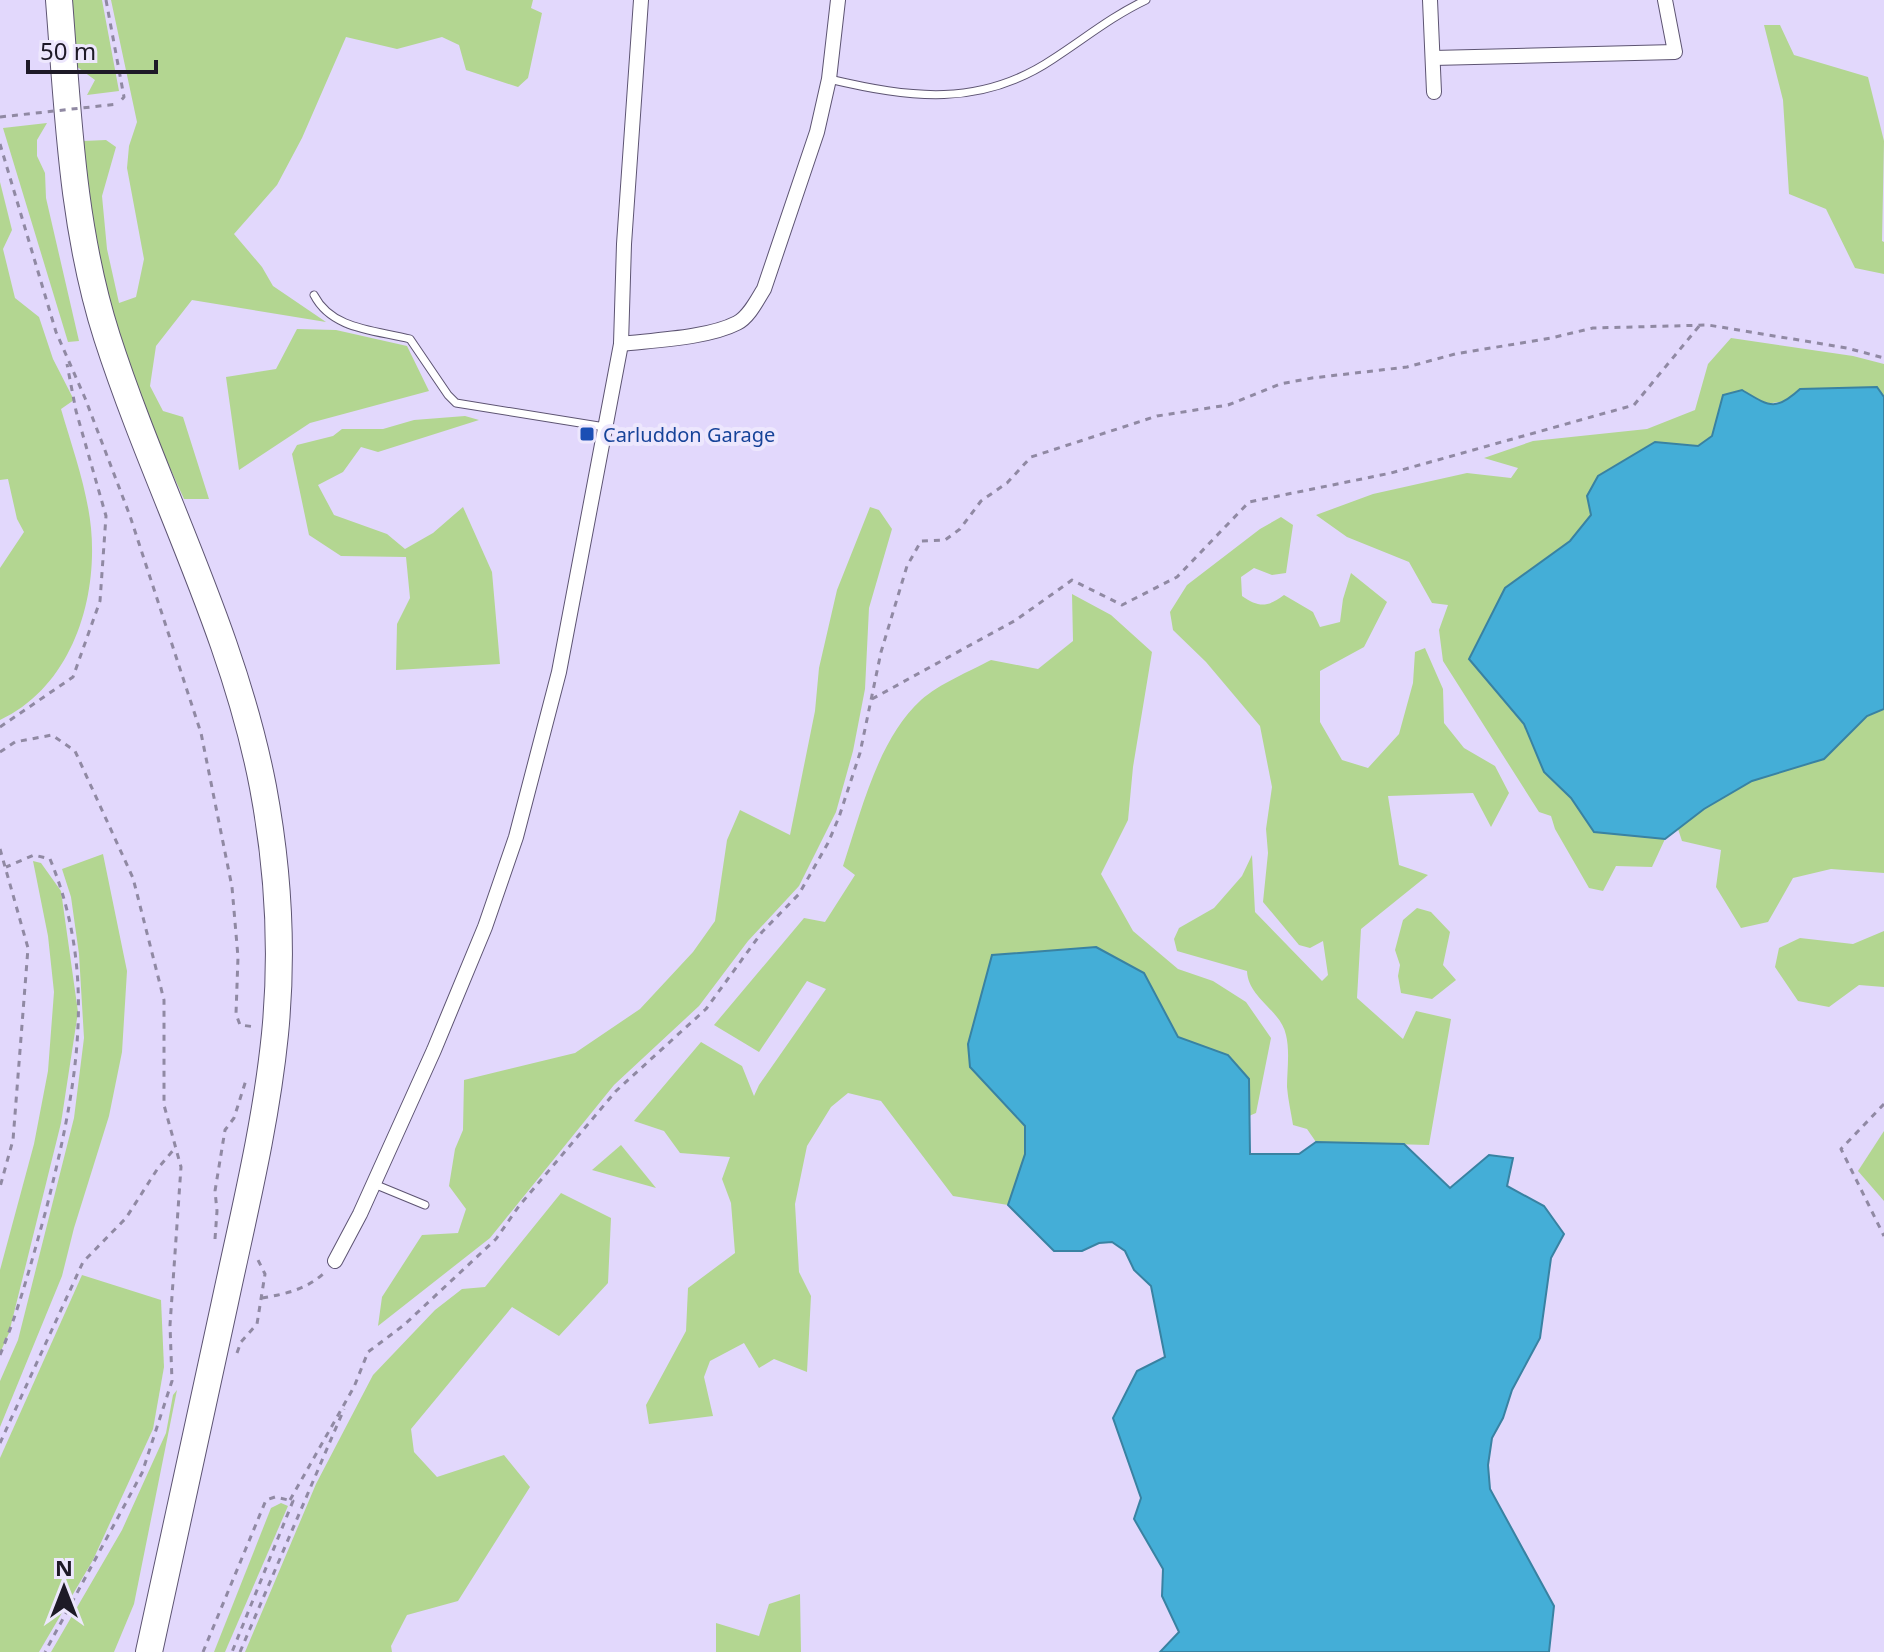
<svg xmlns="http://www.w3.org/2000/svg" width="1884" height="1652" font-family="'Noto Sans',sans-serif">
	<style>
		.green { fill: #b3d691 }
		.water { fill: #44aed7; stroke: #3982a2; stroke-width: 2 }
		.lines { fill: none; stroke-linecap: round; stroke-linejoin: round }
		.lane-casing { stroke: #5d5472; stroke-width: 9 }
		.street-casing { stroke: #5d5472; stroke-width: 16 }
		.highway-casing { stroke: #5d5472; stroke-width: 28 }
		.path { stroke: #9089a3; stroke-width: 3; stroke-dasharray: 6 6; stroke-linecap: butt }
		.lane { stroke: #fff; stroke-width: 7 }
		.street { stroke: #fff; stroke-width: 14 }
		.highway { stroke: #fff; stroke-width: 26 }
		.path-bridge { stroke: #9089a3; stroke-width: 3; stroke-dasharray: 6 6; stroke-linecap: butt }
		.transit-dot { fill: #1a4fb4; stroke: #ede7fd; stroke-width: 3 }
		.labels { text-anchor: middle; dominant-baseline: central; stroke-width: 8; stroke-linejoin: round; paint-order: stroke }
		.transit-label { font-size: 20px; fill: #164399; stroke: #ede7fd; text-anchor: start }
	</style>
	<rect width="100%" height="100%" fill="#e2d8fc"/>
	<g class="green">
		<path d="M69,0h33l17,91 -32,4 8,-15 -19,-14z"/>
		<path d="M111,0h422l-2,8 11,5 -14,65 -10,9 -52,-17 -7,-25 -17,-8 -45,12 -51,-12 -44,101 -25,47 -43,49 28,33 11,19 53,36 -134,-22 -36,46 -6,40 13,25 20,6 26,82h-25c-39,-86 -73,-173 -92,-266 -6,-30 -6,-62 -9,-92l23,-1 10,7 -14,49 5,53 12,54 17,-6 8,-38 -17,-91 2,-22 8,-24z"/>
		<path d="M1764,25h16l14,30 74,22 16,64 -2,100 2,1v32l-29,-6 -29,-59 -37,-15 -6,-94z"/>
		<path d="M47,123l-10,17v16l8,17 1,25 33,143 -11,1 -65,-214z"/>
		<path d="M0,182l12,48 -9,19 12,49 24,19 14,42 21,41 -13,9c11,38 26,79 30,119 7,73 -20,159 -91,192v-152l24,-36 -7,-13 -9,-40 -8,1z"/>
		<path d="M297,329l39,1 71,16 22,45 -119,32 -71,47 -13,-93 50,-8z"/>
		<path d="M1731,338l122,18 31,8v33l-8,-10 -110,17 -24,-14 -30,46 -14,10 -43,-4 -85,99 -65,47 -2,109 21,27 20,48 27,26 23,34 71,7 -13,28 -36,-1 -13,25 -14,-3 -34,-59 -4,-13 -12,-4 -96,-151 -4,-31 9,-25 -16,-2 -23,-41 -62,-25 -31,-22 57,-21 94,-21 44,5 7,-10 -34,-10 49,-17 114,-12 48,-19 13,-46z"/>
		<path d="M465,416l14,4 -101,32 -17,-5 -18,25 -25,13 16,30 53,19 18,15 28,-16 30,-26 29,65 8,92 -104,6 1,-46 13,-26 -4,-41 -65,-1 -32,-21 -17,-81 5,-9 36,-9 9,-7h41l31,-9z"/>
		<path d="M870,507l9,3 13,19 -23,79 -4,81 -12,62 -17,61 -37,74 -51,55 -49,65 -85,79 -124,153 -112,88 4,-29 40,-62 36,-2 8,-24 -17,-23 6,-37 8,-19 1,-50 111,-27 65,-44 53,-57 22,-31 12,-81 13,-30 50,25 25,-124 4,-43 18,-78z"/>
		<path d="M1281,517l12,8 -7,48 -14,2 -18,-7 -13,9 1,19c17,12 26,11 42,-1l29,17 7,15 20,-5 3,-23 8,-26 36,29 -23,45 -44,24v51l22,38 26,8 31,-34 14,-51 2,-31 10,-4 18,41 1,34 20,25 31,18 14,27 -18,34 -18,-34 -85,3 11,69 29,10 -67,54 -4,69 46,41 13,-28 35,8 -22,126 -113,-3 -9,-13 -14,-4c-2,-13 -5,-25 -6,-38 0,-16 3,-36 -1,-52 -5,-25 -38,-37 -39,-64l-70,-20 -3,-12 5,-11 35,-20 28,-32 10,-21 3,57 67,69 6,-6 -5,-34 -13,7 -11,-3 -36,-43 5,-49 -2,-24 6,-42 -12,-61 -54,-64 -33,-32 -3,-18 17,-27 73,-56z"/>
		<path d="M1072,594l39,21 41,37 -19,115 -5,53 -27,54 32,57 45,38 35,12 33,21 25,36 -15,75 -7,3 -1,-37 -20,-24 -50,-18 -34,-64 -173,94 54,59v28l-17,51 -55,-9 -72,-95 -33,-8 -17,14 -24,39 -12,58 4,68 12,24 -4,76 -33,-13 -15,9 -15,-25 -34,18 -6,16 9,39 -64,8 -3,-19 40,-74 2,-43 47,-35 -4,-50 -9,-24 8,-22 -50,-4 -16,-22 -30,-10 67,-79 41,24 12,30 5,-11 67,-96 -19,-8 -48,71 -45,-27 90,-107 21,4 30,-47 -12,-9c18,-54 35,-127 78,-166 18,-16 49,-29 70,-40l47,9 35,-28z"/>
		<path d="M1884,709v164l-53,-4 -38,9 -25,44 -27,6 -25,-41 5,-37 -39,-9 -4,-12 26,-20 48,-28 72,-22 43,-43z"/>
		<path d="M103,854l24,117 -5,81 -13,64 -35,112 -12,48 -62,151v-46l18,-41 56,-222 10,-80 -5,-84 -8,-57 -9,-28z"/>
		<path d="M33,861l8,2 20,28 17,121 -17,111 -52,210 -9,20v-83l34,-126 14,-73 6,-79 -6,-56z"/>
		<path d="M1417,908l14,4 19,20 -7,33 13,15 -24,19 -31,-6 -3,-17 2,-11 -5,-15 8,-30z"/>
		<path d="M1884,931v56l-25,-2 -30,22 -31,-6 -23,-34 4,-19 21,-10 53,6z"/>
		<path d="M1884,1131v70l-26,-30z"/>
		<path d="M621,1145l35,43 -64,-18z"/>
		<path d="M561,1193l50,25 -3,65 -49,53 -47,-29 -101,122 3,23 23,25 67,-22 26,32 -72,114 -51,14 -16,31 1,6h-147l71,-168 57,-109 62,-65 27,-21 23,-2z"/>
		<path d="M82,1275l79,25 3,67 -11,62 -60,131 -54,92h-39v-194z"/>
		<path d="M177,1390l-43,214 -20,48h-63l71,-122 44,-97 7,-38z"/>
		<path d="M281,1503l7,3 -63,146h-11l57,-144z"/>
		<path d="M800,1594l1,58h-85v-29l43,13 10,-32z"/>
	</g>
	<g class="water">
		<path d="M1877,387l7,10v312l-17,7 -43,43 -72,22 -48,28 -39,30 -71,-7 -23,-34 -27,-26 -20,-48 -55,-65 36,-71 65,-47 21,-26 -4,-19 11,-20 57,-34 43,4 14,-10 11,-41 19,-5c27,16 33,22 58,-1z"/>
		<path d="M1096,947l48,26 34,64 50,18 21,24 1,75h49l17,-12 88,2 46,44 39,-33 24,3 -6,28 37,20 20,28 -13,24 -11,80 -28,52 -9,28 -11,20 -4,27 2,24 64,117 -5,46h-389l19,-20 -17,-36 1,-27 -29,-50 7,-21 -28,-80 24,-47 28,-14 -14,-71 -17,-16 -9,-19 -13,-9 -13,1 -17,8h-28l-46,-46 17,-51v-28l-55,-59 -2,-23 24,-89z"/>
	</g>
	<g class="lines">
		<defs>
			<g id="lane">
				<path d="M829,79c81,19 151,29 224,-20 31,-20 59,-43 93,-59"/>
				<path d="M314,295c18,35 61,35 96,44l38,56 8,8 149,24"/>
				<path d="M374,1184l51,21"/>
			</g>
			<g id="street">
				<path d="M1430,0l4,92"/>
				<path d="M1433,58l242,-6 -10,-52"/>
				<path d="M621,344c34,-4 87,-6 116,-21 12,-6 20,-23 27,-34l53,-157 12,-53 9,-79"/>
				<path d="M335,1261l25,-47 74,-164 51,-123 31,-90 43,-165 62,-328 3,-100 17,-244"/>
			</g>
			<path id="highway" d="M59,0c9,113 13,228 48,337 49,152 126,293 156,450 15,80 20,166 12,247 -9,90 -31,179 -50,268 -25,117 -51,233 -76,350"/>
		</defs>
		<use href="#lane" class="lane-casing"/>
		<use href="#street" class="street-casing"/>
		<use href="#highway" class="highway-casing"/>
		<g class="path">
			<path d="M106,0l18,97 -6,7"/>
			<path d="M0,144l56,188 29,66 45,118 71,217 31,154 6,70 -2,57 4,11 16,2"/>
			<path d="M872,699l144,-79 56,-40 50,25 55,-28 72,-75 142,-29 243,-68 66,-80"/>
			<path d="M0,727l73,-50 27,-76 6,-85 -30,-105 -9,-47"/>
			<path d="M0,752l15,-10 37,-7 23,16 58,127 31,122v105l17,62 -11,158 2,56 -30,92 -97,179"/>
			<path d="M0,849l28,99 -15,192 -13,47"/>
			<path d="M1884,1104l-43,45 43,87"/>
			<path d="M215,1239l2,-28 -2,-20 10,-61 9,-12 12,-38"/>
			<path d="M262,1298c24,-4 45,-9 62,-25"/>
			<path d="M237,1353l4,-11 16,-18 8,-50 -8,-16"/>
			<path d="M0,1355c20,-48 32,-95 46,-145 30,-119 53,-233 4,-351l-16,-4 -28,12"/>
			<path d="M0,1443l83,-181 43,-44 32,-50 18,-21"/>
			<path d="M290,1500l64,-113 14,-35 36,-27 92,-86 23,-33 97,-115 90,-82 56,-77 37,-38 29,-51 11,-26 21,-64 21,-101 26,-86 14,-25 24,-1 15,-11 21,-28 26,-18 24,-26 126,-41 71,-11 52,-21 32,-6 95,-11 48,-13 96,-16 42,-10 115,-3 139,23 37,10"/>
			<path d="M203,1652l63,-152 9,-3 18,4 -61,151"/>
			<path d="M240,1652l104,-243"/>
		</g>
		<use href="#lane" class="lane"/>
		<use href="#street" class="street"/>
		<use href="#highway" class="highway"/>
		<path class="path-bridge" d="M0,117l118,-13"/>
	</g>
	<rect class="transit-dot" x="579" y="426" width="16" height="16" rx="4"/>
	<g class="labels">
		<g class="transit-label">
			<text x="603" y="434">Carluddon Garage</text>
		</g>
	</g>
	<g transform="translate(64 1588)" stroke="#ede7fd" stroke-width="6" paint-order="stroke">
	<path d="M0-6L14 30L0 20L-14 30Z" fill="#1e1a27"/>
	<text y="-12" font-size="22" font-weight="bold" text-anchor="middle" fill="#1e1a27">N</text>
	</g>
	<path d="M28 60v12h128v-12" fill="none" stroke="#1e1a27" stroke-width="4"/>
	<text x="40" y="60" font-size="24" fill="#1e1a27" stroke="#ede7fd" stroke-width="6" paint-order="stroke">50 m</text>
</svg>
